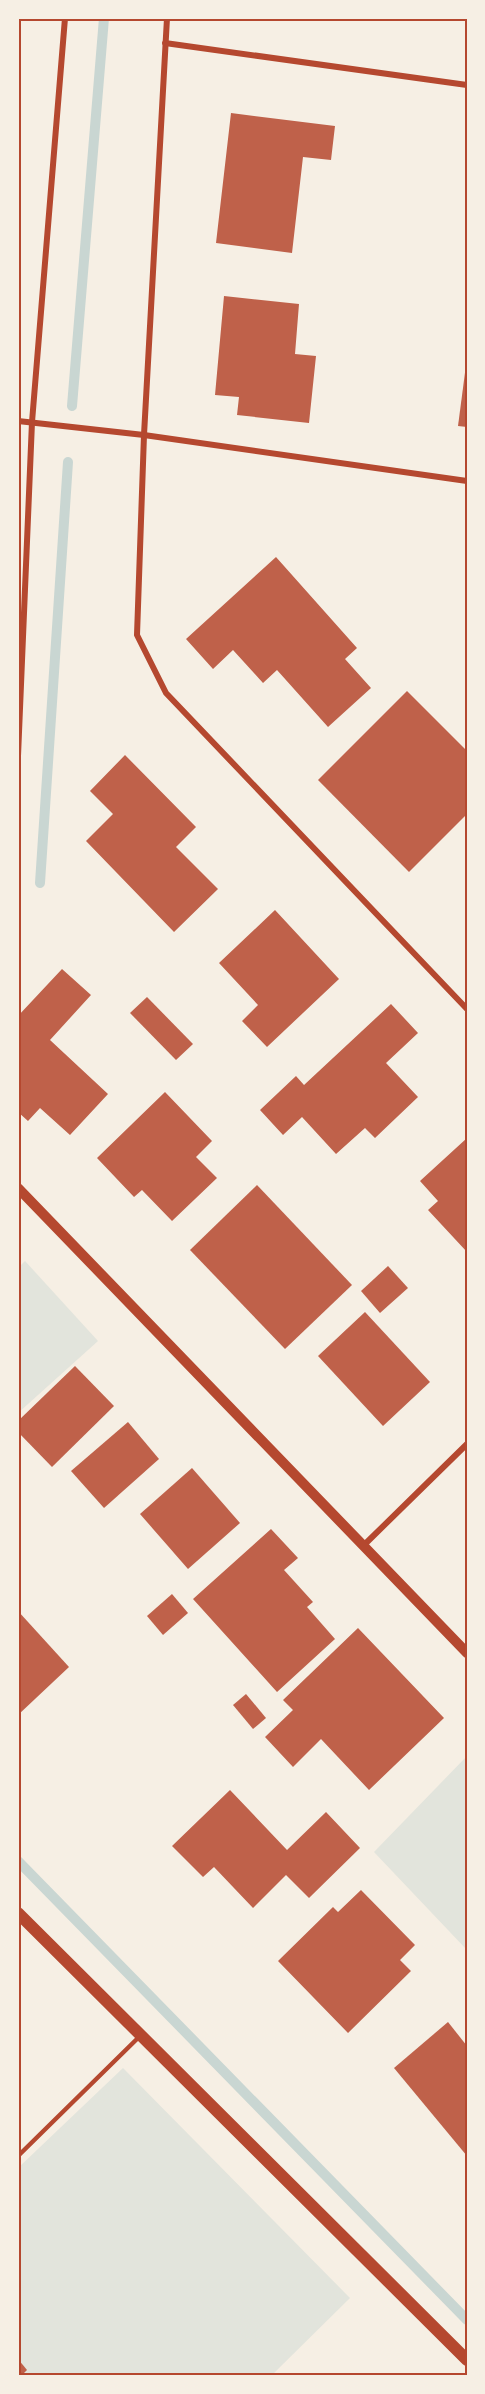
<svg xmlns="http://www.w3.org/2000/svg" width="485" height="2394" font-family="Helvetica,sans-serif">
	<style>
		.green { fill: #e2e4dc }
		.lines { fill: none; stroke-linecap: round; stroke-linejoin: round }
		.stream { stroke: #c9d6d2; stroke-width: 10 }
		.building { fill: #bf614a }
		.service { stroke: #b5482f; stroke-width: 4.5 }
		.minor { stroke: #b5482f; stroke-width: 6 }
		.tertiary { stroke: #b5482f; stroke-width: 10 }
		.secondary { stroke: #b5482f; stroke-width: 12 }
		.neatline { fill: none; stroke: #b5482f; stroke-width: 2 }
	</style>
	<rect width="100%" height="100%" fill="#f6efe4"/>
	<g class="green">
		<path d="M25,1261l73,80 -80,72v-145z"/>
		<path d="M467,1756v194l-93,-98z"/>
		<path d="M123,2068l227,230 -79,78h-253v-208z"/>
	</g>
	<g class="lines">
		<g class="stream">
			<path d="M72,406l32,-388"/>
			<path d="M40,883l28,-421"/>
			<path d="M18,1861l449,459"/>
		</g>
	</g>
	<g class="building">
		<path d="M231,113l104,13 -4,34 -28,-3 -11,96 -76,-10z"/>
		<path d="M224,296l75,8 -4,50 21,2 -7,67 -72,-8 2,-18 -24,-2z"/>
		<path d="M466,365h1v62l-9,-1z"/>
		<path d="M276,557l81,91 -12,11 26,29 -43,39 -51,-57 -14,13 -30,-33 -20,19 -27,-30z"/>
		<path d="M407,691l60,60v63l-58,58 -91,-92z"/>
		<path d="M125,755l71,72 -20,20 42,42 -44,43 -88,-91 27,-27 -23,-23z"/>
		<path d="M275,910l64,69 -72,68 -25,-26 16,-16 -39,-42z"/>
		<path d="M62,969l29,26 -41,45 58,54 -38,41 -30,-27 -12,13 -10,-9v-96z"/>
		<path d="M147,997l46,47 -17,16 -46,-47z"/>
		<path d="M391,1004l27,29 -32,30 32,34 -43,41 -10,-10 -29,26 -34,-37 -19,18 -23,-25 36,-34 8,9z"/>
		<path d="M165,1092l47,49 -16,16 21,21 -45,43 -30,-31 -8,7 -37,-39z"/>
		<path d="M467,1138v114l-39,-42 10,-9 -18,-20z"/>
		<path d="M257,1185l95,100 -67,64 -95,-99z"/>
		<path d="M388,1266l20,22 -28,25 -19,-22z"/>
		<path d="M365,1312l65,70 -47,44 -65,-70z"/>
		<path d="M75,1366l39,40 -62,61 -34,-35v-11z"/>
		<path d="M128,1422l31,37 -55,49 -33,-37z"/>
		<path d="M192,1468l48,55 -52,46 -48,-55z"/>
		<path d="M271,1529l27,29 -14,12 29,32 -6,5 28,32 -58,53 -84,-93z"/>
		<path d="M172,1594l16,19 -25,22 -16,-19z"/>
		<path d="M18,1611l51,56 -51,48z"/>
		<path d="M358,1628l86,90 -75,72 -48,-51 -28,28 -28,-30 28,-27 -10,-10z"/>
		<path d="M246,1694l20,24 -13,11 -20,-24z"/>
		<path d="M230,1790l57,60 39,-38 34,36 -51,50 -23,-23 -33,33 -39,-41 -11,10 -31,-31z"/>
		<path d="M361,1890l54,55 -15,15 11,11 -63,62 -70,-72 55,-54 5,5z"/>
		<path d="M448,2022l19,24v110l-73,-88z"/>
		<path d="M18,2359l9,11 -6,6h-3z"/>
	</g>
	<g class="lines">
		<path class="service" d="M18,2156l122,-120"/>
		<g class="minor">
			<path d="M167,18l-23,417 -7,200 29,58 301,316"/>
			<path d="M165,43l302,42"/>
			<path d="M18,421l126,14 323,46"/>
			<path d="M18,756l14,-334 33,-404"/>
			<path d="M363,1546l104,-102"/>
		</g>
		<path class="tertiary" d="M18,1188l449,465"/>
		<path class="secondary" d="M18,1913l449,447"/>
	</g>
	<rect width="485" height="2394" fill="none" stroke="#f6efe4" stroke-width="39"/>
	<rect x="20" y="20" width="446" height="2354" class="neatline"/>
</svg>
